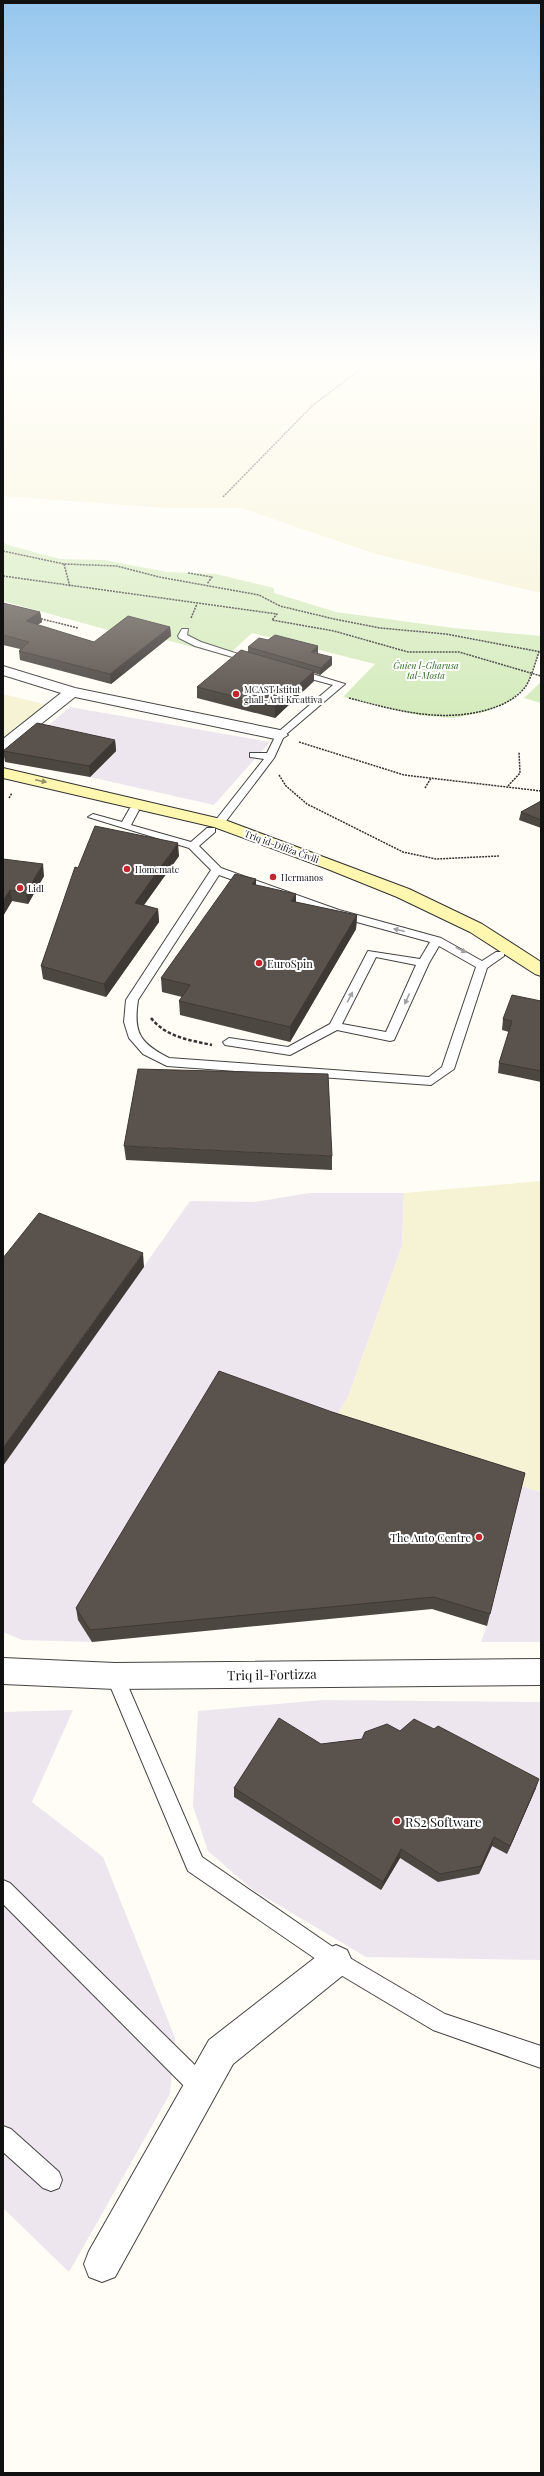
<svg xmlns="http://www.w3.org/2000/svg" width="544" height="2476" font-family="'Playfair Display',serif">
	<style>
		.industrial { fill: #eee6ef }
		.farmland { fill: #f6f3d4 }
		.green { fill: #d5ebbd }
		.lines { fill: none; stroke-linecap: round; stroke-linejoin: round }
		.lane-casing { stroke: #444; stroke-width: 2 }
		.street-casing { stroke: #444; stroke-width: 2 }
		.secondary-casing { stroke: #333; stroke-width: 2 }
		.path-far1 { stroke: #333; stroke-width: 1.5; stroke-dasharray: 2 1; stroke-linecap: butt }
		.path { stroke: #333; stroke-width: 2.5; stroke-dasharray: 3.5 2; stroke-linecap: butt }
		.lane { fill: #fff; fill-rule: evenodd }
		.street { fill: #fff; fill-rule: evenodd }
		.secondary { fill: #fff6b0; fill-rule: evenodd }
		.wall { fill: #4d4742 }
		.shaded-wall { fill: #3f3936 }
		.building { fill: #5a524d; stroke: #3f3936 }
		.oneway { fill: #948f68 }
		.oneway2 { fill: #a0a0a0 }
		.poi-dot { fill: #c4262e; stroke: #fff; stroke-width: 1.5 }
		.labels { text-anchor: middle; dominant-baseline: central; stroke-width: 4; stroke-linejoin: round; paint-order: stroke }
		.far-park-label { font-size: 9px; font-style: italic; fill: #2f6b1f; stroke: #fff }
		.far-poi-label { font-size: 9px; fill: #111; stroke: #fff; text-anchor: start }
		.far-street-label { font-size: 9px; fill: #111; stroke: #fff }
		.poi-label { font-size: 11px; fill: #111; stroke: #fff; text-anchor: start }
		.near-street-label { font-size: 13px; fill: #111; stroke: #fff }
		.near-poi-label { font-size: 13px; fill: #111; stroke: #fff; text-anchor: start }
	</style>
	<rect width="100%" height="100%" fill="#fffdf5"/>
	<g class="industrial">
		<path d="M70,707l200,35 -56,63 -124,-28 -85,-15z"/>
		<path d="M309,1193h95l-2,53 -54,151 -17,28 210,67v150h-60l6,-16 -55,-17 -340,33 -70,-2 -19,-8v-166l187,-265 65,1z"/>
		<path d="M322,1700l219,2v258l-175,-3 -113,-67 -45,-39 -15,-45 5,-95z"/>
		<path d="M73,1710l-41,92 71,55 72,181 -5,56 -101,178 -66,-64v-496z"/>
	</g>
	<g class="farmland">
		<path d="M3,366h538v227l-165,-39 -135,-46h-75l-163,-12z"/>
		<path d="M3,694l44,11 -44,33z"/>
		<path d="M541,1181v311l-210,-67 17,-28 54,-151 2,-53z"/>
	</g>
	<g class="green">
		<path d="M3,542l5,3 52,14 44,1 63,12 49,2 58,14v5l62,19 117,16 88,8v12l-15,38 -16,15 -26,11 -31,6 -35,-3 -75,-18 32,-33 -123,-31 -25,23 -61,-16 4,-3 -51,-4 -116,-32z"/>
		<path d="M541,682v21l-17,-5z"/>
	</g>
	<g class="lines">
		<defs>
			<g id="lane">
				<path d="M182,629h6l-1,6 14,7 56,18 -4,3 -58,-17 -16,-8 -1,-2z"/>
				<path d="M296,669l49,15 -61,52 -10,22 -51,67h-8v-4l49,-62 -14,-2v-4h17l10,-20 56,-48 -40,-11 -2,-2z"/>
				<path d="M134,807l5,3 -8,15 60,17 16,-14h8v4l-16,14 22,22 118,42 102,28 41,23 14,-9h8v4l-17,12 -33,101 -23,16 -264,-19 -24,-12 -14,-16 -5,-16 2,-22 85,-130 -22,-22 -101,-31 5,-3 29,8 8,-14zM219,875l112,40 99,27 -10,17 -52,-8 -38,73 -42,23 -59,-9 -6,4 2,3 65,10 47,-25 53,11 4,-1 35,-77 10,-17 37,21 -34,100 -13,10 -260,-19c-29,-15 -36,-25 -31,-58zM376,957l40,8 -30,67 -44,-8z"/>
				<path d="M115,1668l6,2 81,187 141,97 102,60 96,32v22l-108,-38 -104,-62 -141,-97 -82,-195 3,-6z"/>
				<path d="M3,1880l7,3 199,196 3,8 -3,8 -8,3 -8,-3 -190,-191z"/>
				<path d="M3,2126l8,3 48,43 3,8 -3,8 -8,3 -8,-3 -40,-36z"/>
			</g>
			<g id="street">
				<path d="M3,666l72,22 205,42 8,5 -8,5 -205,-43 -67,53 -5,2v-13l58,-46 -58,-18z"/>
				<path d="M3,1658l112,5 426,-4v26l-426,4 -112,-5z"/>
				<path d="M336,1945l11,5 5,11 -5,11 -114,92 -118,213 -13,5 -13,-5 -5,-13 5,-13 120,-211 116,-90z"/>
			</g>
			<path id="secondary" d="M3,768l222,52 184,69 73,35 59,38v14l-6,-2 -65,-42 -73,-35 -72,-29 -111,-41 -211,-49z"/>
		</defs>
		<use href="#lane" class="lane-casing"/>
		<use href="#street" class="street-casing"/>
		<use href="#secondary" class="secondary-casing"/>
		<g class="path-far1">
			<path d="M223,497l90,-92 52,-39"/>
			<path d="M3,551l61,13 53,2 42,11 100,18 21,11 54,13 46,9 66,6 95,18"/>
			<path d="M64,564l6,23"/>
			<path d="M188,573l24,4 -5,7"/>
			<path d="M3,576l274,38 -5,6 62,11 74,21h51l82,24"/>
			<path d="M38,618l40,10"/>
			<path d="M191,618l6,-14"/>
			<path d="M349,698c49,13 95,26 144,10 12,-4 25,-11 33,-22 6,-10 9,-23 13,-34"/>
			<path d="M299,742l105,33 137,16"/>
			<path d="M279,775l7,11 21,18 96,48 33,7 63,-3"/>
			<path d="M508,786l12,-13 -1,-21"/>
			<path d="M425,788l6,-10"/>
			<path d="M9,798l3,-5"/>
		</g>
		<path class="path" d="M151,1018c15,19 38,22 61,27"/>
		<use href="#lane" class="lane"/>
		<use href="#street" class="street"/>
		<use href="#secondary" class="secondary"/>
	</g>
	<g class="wall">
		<path d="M3,603l37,9 2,10 -5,3 57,17 76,-15 1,9 -60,48 -91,-24 -1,-9 1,-2 -17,-4z"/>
		<path d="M248,647l70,6 14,12 -12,10 -6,-2v8l-39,37 -78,-20v-11l51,-35z"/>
		<path d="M115,740l1,11 -26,26 -85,-15 -2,-11z"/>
		<path d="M541,801v27l-22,-8 2,-8z"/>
		<path d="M179,856l-35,49 14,4 1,13 -53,75 -63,-18 -2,-13 37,-98z"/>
		<path d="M3,859l41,17 -16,28 -16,-3 -9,15z"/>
		<path d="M256,879v6l40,17 61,13 -1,14 -66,113 -110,-27 -1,-14 3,-4 -20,-5 -1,-14z"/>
		<path d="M541,1001v81l-43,-9 1,-10 10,-31 -7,-2 1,-11z"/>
		<path d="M124,1146l208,10v14l-206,-10z"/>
		<path d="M332,1412l193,61 -38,153 -55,-17 -340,33 -14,-22 -2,-12z"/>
		<path d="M400,1731l136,57 -29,66 -15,-8 -13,28 -41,8 -38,-24 -19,32 -147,-93v-9l87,-44 41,-5z"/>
	</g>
	<g class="shaded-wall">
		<path d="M40,612l2,10 -14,9 -2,-10z"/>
		<path d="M170,627l1,9 -60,48 -1,-10z"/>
		<path d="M318,646v7l-7,-1z"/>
		<path d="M332,657v8l-12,10 1,-7z"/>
		<path d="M314,671v10l-39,37v-11z"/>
		<path d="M115,740l1,11 -26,26 -1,-11z"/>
		<path d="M178,843l1,13 -43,60 -1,-13z"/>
		<path d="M43,864l1,12 -16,28 -2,-11z"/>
		<path d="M256,879v14l-4,-9z"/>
		<path d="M10,890l2,11 -9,15v-15z"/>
		<path d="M296,894v14l-5,-7z"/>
		<path d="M158,909l1,13 -53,75 -2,-13z"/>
		<path d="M357,915l-1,14 -66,113v-15z"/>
		<path d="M143,1253l1,14 -141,199v-18z"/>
		<path d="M539,1779l-3,9 -29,66 3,-8z"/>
		<path d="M494,1837l-2,9 -13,28 2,-8z"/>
		<path d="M401,1849l-1,9 -19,32 2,-8z"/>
	</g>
	<g class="building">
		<path d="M3,603l37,9 -14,9 68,21 34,-26 42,11 -60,47 -91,-23 10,-9 -26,-7z"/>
		<path d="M275,635l43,11 -7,6 21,5 -11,11 -73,-21 11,-9 9,2z"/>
		<path d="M241,650l73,21 -39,36 -78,-20z"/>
		<path d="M37,723l78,17 -26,26 -86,-15z"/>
		<path d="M541,801v19l-20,-8z"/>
		<path d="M95,826l83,17 -43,60 23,6 -54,75 -63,-18 34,-99 3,1z"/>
		<path d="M3,859l40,5 -17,29 -16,-3 -7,11z"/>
		<path d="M235,874l21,5 -4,5 44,10 -5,7 66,14 -67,112 -111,-26 11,-16 -29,-7z"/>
		<path d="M512,995l29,6v70l-42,-8 13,-42 -9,-2z"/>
		<path d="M138,1069l190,5 4,82 -208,-10z"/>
		<path d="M39,1213l104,40 -140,195v-190z"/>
		<path d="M219,1371l113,41 193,61 -35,141 -56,-17 -344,33 -14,-22z"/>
		<path d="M279,1718l42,26 41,-5 3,-7 22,-8 13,7 14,-12 20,10 4,-3 101,53 -29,67 -16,-9 -13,29 -41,8 -39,-25 -18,33 -149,-94z"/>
	</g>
	<defs><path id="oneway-solid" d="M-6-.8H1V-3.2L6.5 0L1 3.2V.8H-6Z"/></defs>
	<use class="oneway" href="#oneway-solid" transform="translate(41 781) rotate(12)"/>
	<g class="oneway2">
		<use href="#oneway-solid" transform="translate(399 930) rotate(-166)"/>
		<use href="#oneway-solid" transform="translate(461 950) rotate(26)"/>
		<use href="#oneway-solid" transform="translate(350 997) rotate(-63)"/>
		<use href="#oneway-solid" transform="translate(407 999) rotate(114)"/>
	</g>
	<linearGradient id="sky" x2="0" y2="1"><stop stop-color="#95c6ee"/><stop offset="0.51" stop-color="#fffefa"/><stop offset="1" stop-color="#fffefa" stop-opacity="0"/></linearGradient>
	<rect width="544" height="713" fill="url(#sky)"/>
	<g class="poi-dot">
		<circle cx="236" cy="694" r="4"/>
		<circle cx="127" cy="869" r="4"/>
		<circle cx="273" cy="877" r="4"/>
		<circle cx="20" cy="888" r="4"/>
		<circle cx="259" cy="963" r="4"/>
		<circle cx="479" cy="1537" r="4"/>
		<circle cx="397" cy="1821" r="4"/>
	</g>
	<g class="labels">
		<g class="far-park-label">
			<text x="426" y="665">Ġnien l-Għarusa<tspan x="426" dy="10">tal-Mosta</tspan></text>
		</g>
		<g class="far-poi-label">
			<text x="244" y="689">MCAST Istitut<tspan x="244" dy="10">għall-Arti Kreattiva</tspan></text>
			<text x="135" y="869">Homemate</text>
			<text x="281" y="877">Hermanos</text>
			<text x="28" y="888">Lidl</text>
		</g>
		<g class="far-street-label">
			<text transform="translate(282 846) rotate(20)">Triq id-Difiża Ċivili</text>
		</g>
		<g class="poi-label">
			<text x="267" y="963">EuroSpin</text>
			<text x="471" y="1537" text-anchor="end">The Auto Centre</text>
		</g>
		<g class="near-street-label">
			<text transform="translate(272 1674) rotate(-1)">Triq il-Fortizza</text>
		</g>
		<g class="near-poi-label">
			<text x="405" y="1821">RS2 Software</text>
		</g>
	</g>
	<rect width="544" height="2476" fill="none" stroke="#111111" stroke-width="8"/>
</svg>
